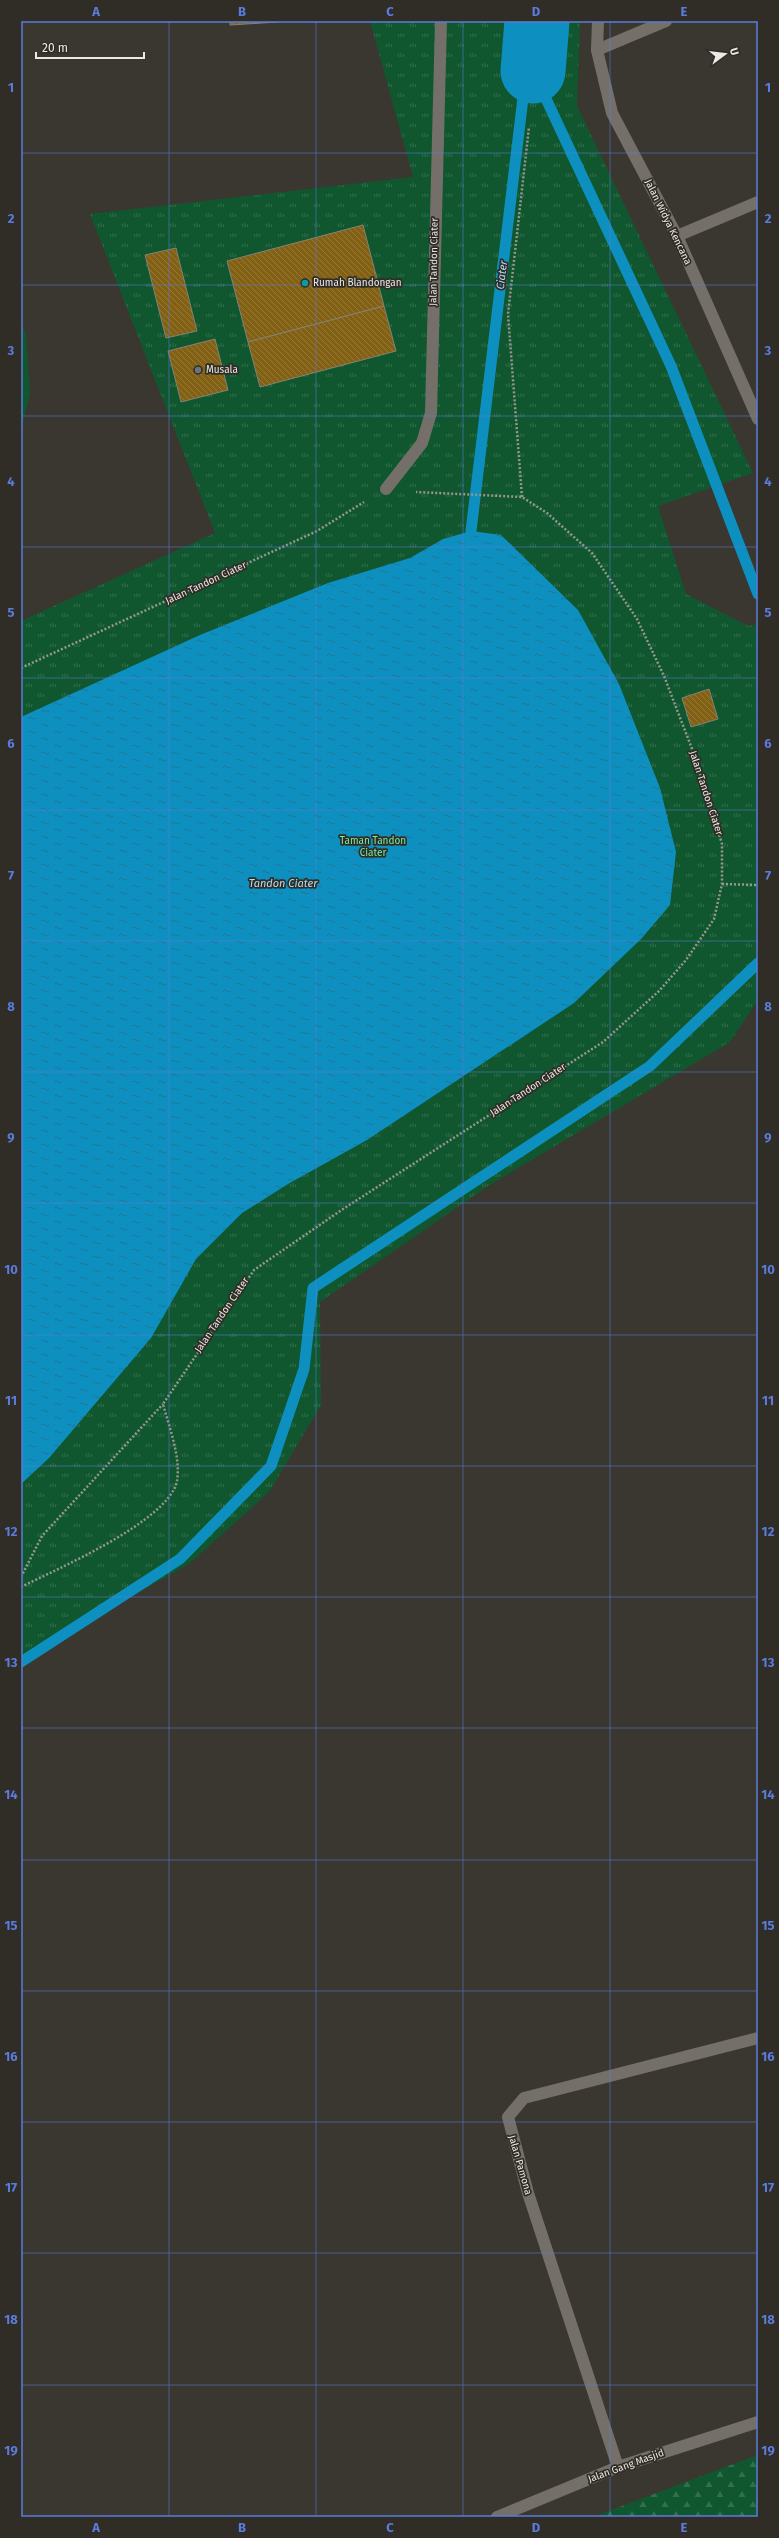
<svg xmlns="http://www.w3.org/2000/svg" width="779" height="2538" font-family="'Fira Sans',sans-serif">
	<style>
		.grass { fill: #10572f }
		.forest { fill: url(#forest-firs) }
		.park { fill: url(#park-tufts) }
		.water { fill: url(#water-ripples) }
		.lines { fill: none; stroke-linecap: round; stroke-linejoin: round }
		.stream { stroke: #0d90c0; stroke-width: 11 }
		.river { stroke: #0d90c0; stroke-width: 65 }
		.building { fill: url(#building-back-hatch); stroke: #858179 }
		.path { stroke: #989691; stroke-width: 2.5; stroke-dasharray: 2 2; stroke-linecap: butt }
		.minor { stroke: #747069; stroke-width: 12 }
		.grid { fill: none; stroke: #5b7cdc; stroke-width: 1; stroke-opacity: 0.55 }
		.culture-dot { fill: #0f9aa8; stroke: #302c26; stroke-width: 1.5 }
		.worship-dot { fill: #6b7280; stroke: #302c26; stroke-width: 1.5 }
		.labels { text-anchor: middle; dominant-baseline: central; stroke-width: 3.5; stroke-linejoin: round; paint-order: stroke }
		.street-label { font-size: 10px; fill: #ebe9e5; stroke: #302c26 }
		.poi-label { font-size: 10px; fill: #ebe9e5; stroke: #302c26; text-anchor: start }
		.park-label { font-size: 10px; fill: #7aefa2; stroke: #302c26 }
		.water-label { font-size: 11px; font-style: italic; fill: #afdef8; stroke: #302c26 }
		.neatline { fill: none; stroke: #5b7cdc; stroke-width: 1.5 }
		.grid-label { font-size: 13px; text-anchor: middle; font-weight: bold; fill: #5b7cdc }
	</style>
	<defs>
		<pattern id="forest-firs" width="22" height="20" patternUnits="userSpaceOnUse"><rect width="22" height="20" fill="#10572f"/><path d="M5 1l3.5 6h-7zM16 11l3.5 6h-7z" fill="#336f4d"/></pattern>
		<pattern id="park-tufts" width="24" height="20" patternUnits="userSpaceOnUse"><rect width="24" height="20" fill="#10572f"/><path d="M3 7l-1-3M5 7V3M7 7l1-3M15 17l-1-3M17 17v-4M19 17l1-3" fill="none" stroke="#336f4d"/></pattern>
		<pattern id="water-ripples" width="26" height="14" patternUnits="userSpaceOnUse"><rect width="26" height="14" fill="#0d90c0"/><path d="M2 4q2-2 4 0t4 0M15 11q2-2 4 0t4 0" fill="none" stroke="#217695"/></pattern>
		<pattern id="building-back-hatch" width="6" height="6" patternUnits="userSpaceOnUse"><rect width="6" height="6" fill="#826115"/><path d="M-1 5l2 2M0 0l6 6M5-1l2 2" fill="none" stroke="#947837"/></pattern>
	</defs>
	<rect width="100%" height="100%" fill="#3a3730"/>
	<path class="grass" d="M21,323l5,11 4,59 -9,38z"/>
	<path class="forest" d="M758,2456v61h-165l159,-60z"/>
	<path class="park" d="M370,21h210l-3,85 176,367 -95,33 28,88 62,32 10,-2v376l-28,42 -242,144 -168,116 1,103 -52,87 -80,72 -168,94v-1037l194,-88 -125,-319 323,-37z"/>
	<path class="water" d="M471,531l30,4 77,75 41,74 41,104 16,64 -6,53 -29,34 -67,64 -207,137 -79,44 -46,29 -46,46 -45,79 -102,120 -28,26v-767l179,-82 128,-52 82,-25 33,-19z"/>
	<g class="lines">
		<g class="stream">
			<path d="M533,71l138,295 87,228"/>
			<path d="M471,531l52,-433 10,-27"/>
			<path d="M21,1662l159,-103 91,-93 33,-97 9,-81 337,-222 108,-103"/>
		</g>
		<path class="river" d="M533,71l4,-50"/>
	</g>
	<g class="building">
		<path d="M230,21h47l1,1 -48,3z"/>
		<path d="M363,225l21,81 -136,36 -21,-81z"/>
		<path d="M176,248l21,83 -31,7 -21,-83z"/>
		<path d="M384,306l12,45 -136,36 -12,-45z"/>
		<path d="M215,339l13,51 -47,12 -13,-51z"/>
		<path d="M709,689l9,30 -27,8 -9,-29z"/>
	</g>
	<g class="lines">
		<g class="path">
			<path d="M522,497l-14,-183 21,-187"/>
			<path d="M21,668l296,-137 47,-29"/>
			<path d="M722,884l36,1"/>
			<path d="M21,1577l21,-41 121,-132"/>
			<path d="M21,1587c36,-18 148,-66 156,-106 4,-24 -8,-54 -14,-77l91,-134 89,-61 260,-167 56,-51 27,-31 28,-41 8,-35v-40l-28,-90 -30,-78 -27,-57 -45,-66 -45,-40 -25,-16 -106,-5"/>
		</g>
		<g class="minor">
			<path d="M598,21l-1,29 15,63 65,123 81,183"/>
			<path d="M597,50l69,-29"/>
			<path d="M677,236l81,-34"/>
			<path d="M386,489l36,-46 9,-30 10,-392"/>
			<path d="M618,2467l-90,-274 -20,-76 16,-19 234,-60"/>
			<path d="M497,2517l121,-50 140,-45"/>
		</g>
	</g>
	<path class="grid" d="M169,21v2496M316,21v2496M463,21v2496M610,21v2496M21,153h737M21,285h737M21,416h737M21,547h737M21,678h737M21,810h737M21,941h737M21,1072h737M21,1203h737M21,1335h737M21,1466h737M21,1597h737M21,1728h737M21,1860h737M21,1991h737M21,2122h737M21,2253h737M21,2385h737"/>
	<circle class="culture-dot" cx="305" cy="283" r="4"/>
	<circle class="worship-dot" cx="198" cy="370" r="4"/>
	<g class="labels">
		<g class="street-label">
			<text transform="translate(668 222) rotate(64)">Jalan Widya Kencana</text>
			<text transform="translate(434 262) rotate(-89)">Jalan Tandon Ciater</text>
			<text transform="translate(206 583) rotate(-25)">Jalan Tandon Ciater</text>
			<text transform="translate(706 793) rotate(72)">Jalan Tandon Ciater</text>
			<text transform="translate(528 1090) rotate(-33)">Jalan Tandon Ciater</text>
			<text transform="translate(222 1315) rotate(-56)">Jalan Tandon Ciater</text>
			<text transform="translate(520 2165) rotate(74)">Jalan Pamona</text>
			<text transform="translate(626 2466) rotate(-20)">Jalan Gang Masjid</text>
		</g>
		<g class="poi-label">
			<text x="313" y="283">Rumah Blandongan</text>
			<text x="206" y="370">Musala</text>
		</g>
		<g class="park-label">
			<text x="373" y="841">Taman Tandon<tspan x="373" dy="12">Ciater</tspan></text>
		</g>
		<g class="water-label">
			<text transform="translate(502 275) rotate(-83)">Ciater</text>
			<text x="283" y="883">Tandon Ciater</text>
		</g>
	</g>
	<rect width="779" height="2538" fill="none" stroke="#302c26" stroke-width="44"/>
	<g transform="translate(725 54) rotate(75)" stroke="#302c26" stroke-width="3" paint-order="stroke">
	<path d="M0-3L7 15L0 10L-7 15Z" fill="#ebe9e5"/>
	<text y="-6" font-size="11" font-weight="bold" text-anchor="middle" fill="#ebe9e5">U</text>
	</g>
	<path d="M36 52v6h108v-6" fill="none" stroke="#ebe9e5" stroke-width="2"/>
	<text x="42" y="52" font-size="12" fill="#ebe9e5" stroke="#302c26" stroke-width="3" paint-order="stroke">20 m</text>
	<rect x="22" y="22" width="735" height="2494" class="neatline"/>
	<g class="grid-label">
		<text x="96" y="16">A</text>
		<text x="242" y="16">B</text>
		<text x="390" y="16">C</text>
		<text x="536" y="16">D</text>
		<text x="684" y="16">E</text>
		<text x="11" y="92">1</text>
		<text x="768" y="92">1</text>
		<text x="11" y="223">2</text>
		<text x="768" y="223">2</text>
		<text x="11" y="355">3</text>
		<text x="768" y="355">3</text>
		<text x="11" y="486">4</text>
		<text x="768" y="486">4</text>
		<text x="11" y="617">5</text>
		<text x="768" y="617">5</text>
		<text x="11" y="748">6</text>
		<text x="768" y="748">6</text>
		<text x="11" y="880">7</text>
		<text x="768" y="880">7</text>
		<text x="11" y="1011">8</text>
		<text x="768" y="1011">8</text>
		<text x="11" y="1142">9</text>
		<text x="768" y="1142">9</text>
		<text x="11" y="1274">10</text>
		<text x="768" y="1274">10</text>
		<text x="11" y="1405">11</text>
		<text x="768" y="1405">11</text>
		<text x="11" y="1536">12</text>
		<text x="768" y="1536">12</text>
		<text x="11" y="1667">13</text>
		<text x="768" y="1667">13</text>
		<text x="11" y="1799">14</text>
		<text x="768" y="1799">14</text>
		<text x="11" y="1930">15</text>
		<text x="768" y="1930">15</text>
		<text x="11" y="2061">16</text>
		<text x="768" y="2061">16</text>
		<text x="11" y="2192">17</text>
		<text x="768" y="2192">17</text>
		<text x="11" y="2324">18</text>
		<text x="768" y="2324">18</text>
		<text x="11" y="2455">19</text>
		<text x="768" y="2455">19</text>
		<text x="96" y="2532">A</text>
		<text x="242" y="2532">B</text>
		<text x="390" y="2532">C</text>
		<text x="536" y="2532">D</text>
		<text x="684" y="2532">E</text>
	</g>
</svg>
